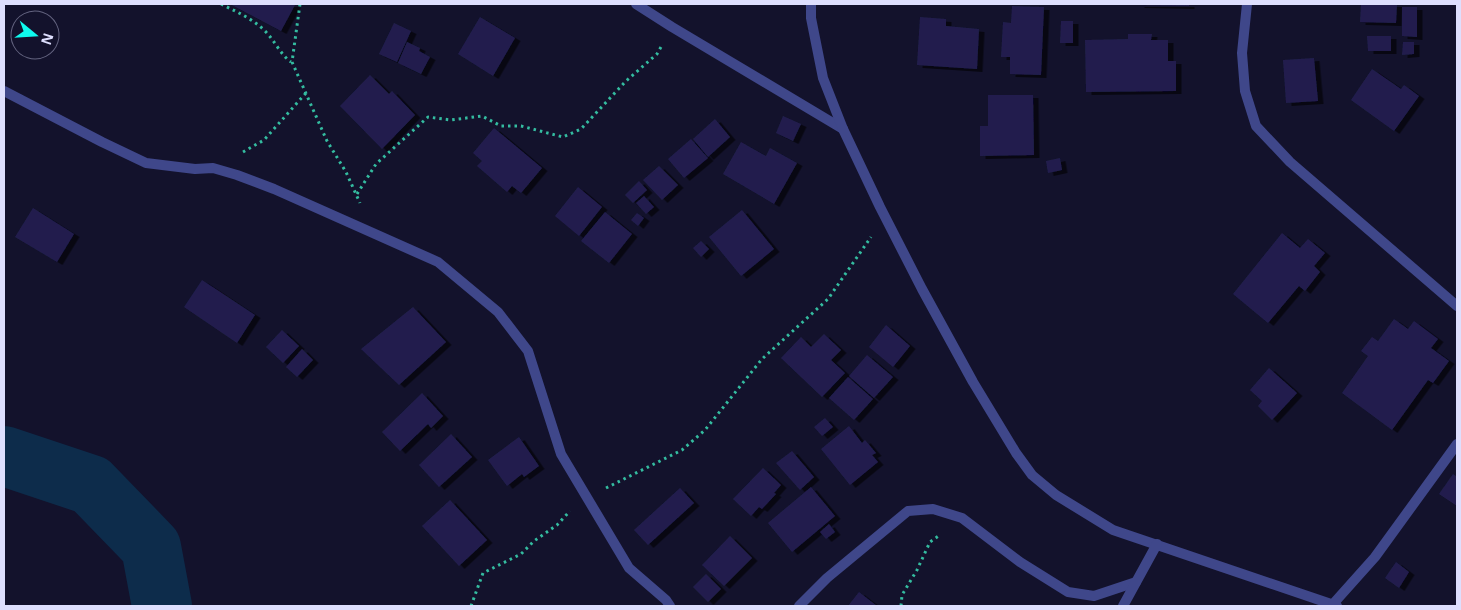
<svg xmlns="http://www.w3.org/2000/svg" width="1461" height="610" font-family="'Open Sans',sans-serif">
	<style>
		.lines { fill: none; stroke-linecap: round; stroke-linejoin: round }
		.river { stroke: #0d2c4b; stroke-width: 60 }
		.building { fill: #211f4d; filter: url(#shadow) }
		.path { stroke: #34bca0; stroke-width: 3; stroke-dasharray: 2.5 4; stroke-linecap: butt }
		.minor { stroke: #3f478a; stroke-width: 10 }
	</style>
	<defs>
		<filter id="shadow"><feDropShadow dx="5.5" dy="3" stdDeviation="0" flood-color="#0009"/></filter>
	</defs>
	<rect width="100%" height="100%" fill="#13122c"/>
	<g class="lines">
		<path class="river" d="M4,456l87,29 60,62 11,59"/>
	</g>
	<g class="building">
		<path d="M230,4h63l2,1 -14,26z"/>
		<path d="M1139,4h50v2l-50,-1z"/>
		<path d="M1361,4h36l-1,19 -36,-1z"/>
		<path d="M1012,6l32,1 -3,68 -31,-1v-17h-9l2,-35 8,1z"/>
		<path d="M1402,7h15v30l-15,-1z"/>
		<path d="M480,17l35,21 -22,38 -35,-22z"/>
		<path d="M920,17l26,2v7l33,3 -2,40 -60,-4z"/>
		<path d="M1061,21h12v22h-13z"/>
		<path d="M394,23l17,8 -14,31 -18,-8z"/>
		<path d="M1128,34h24l-1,6h17v21h8v30l-90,1 -1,-52 43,-1z"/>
		<path d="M1367,36h24v15h-23z"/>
		<path d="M407,42l13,6 -1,3 11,6 -9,17 -23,-11z"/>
		<path d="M1403,42h11v12l-12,1z"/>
		<path d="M1314,58l4,43 -32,2 -3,-43z"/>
		<path d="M1372,69l29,20 3,-4 15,11 -25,35 -43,-31z"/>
		<path d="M370,75l19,19 3,-3 23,24 -33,34 -42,-43z"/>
		<path d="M988,95h45l1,60 -54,1v-30h8z"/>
		<path d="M783,116l18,8 -8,17 -17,-8z"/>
		<path d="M715,119l15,18 -22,20 -15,-18z"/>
		<path d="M494,128l48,40 -21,25 -9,-7 -5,6 -30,-26 5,-5 -9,-8z"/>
		<path d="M691,139l17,19 -24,20 -16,-19z"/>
		<path d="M741,142l25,14 4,-8 27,15 -23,41 -51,-30z"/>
		<path d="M1060,158l2,12 -14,3 -2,-12z"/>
		<path d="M659,166l19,19 -16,15 -19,-20z"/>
		<path d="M639,181l8,9 -14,13 -8,-8z"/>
		<path d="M578,187l24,20 -23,29 -24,-20z"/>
		<path d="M644,196l10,11 -8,7 -10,-11z"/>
		<path d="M33,208l41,26 -17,28 -42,-25z"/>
		<path d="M742,210l32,39 -33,27 -32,-39z"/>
		<path d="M605,212l27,22 -23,29 -28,-22z"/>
		<path d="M637,213l7,5 -6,8 -7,-6z"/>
		<path d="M1282,233l18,15 8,-9 17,14 -11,13 6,6 -15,19 -6,-5 -31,37 -35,-29z"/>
		<path d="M701,241l8,8 -8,8 -8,-9z"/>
		<path d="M202,280l53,35 -18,28 -53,-36z"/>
		<path d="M413,307l33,35 -47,43 -38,-36z"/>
		<path d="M1394,319l14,10 6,-8 24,18 -7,9 18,13 -16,22 -5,-3 -36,50 -50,-37 26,-37 -7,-5 11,-14 6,4z"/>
		<path d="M886,325l24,21 -17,21 -24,-20z"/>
		<path d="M282,330l17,16 -16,17 -17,-16z"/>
		<path d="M824,334l17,16 -10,10 14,13 -23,24 -41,-39 20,-21 10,10z"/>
		<path d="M302,349l11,11 -16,17 -11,-10z"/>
		<path d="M867,355l26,22 -19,21 -25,-22z"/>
		<path d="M1269,368l28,25 -25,27 -14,-14 4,-5 -12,-11z"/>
		<path d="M848,377l25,22 -19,21 -25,-22z"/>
		<path d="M422,393l21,23 -12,12 -3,-4 -28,27 -18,-19z"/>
		<path d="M825,418l8,9 -11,9 -8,-9z"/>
		<path d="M849,426l13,17 3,-3 11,13 -4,2 6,7 -28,23 -29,-36z"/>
		<path d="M451,434l21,23 -33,30 -20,-22z"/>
		<path d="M519,437l20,29 -15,11 -2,-3 -15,12 -19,-26z"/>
		<path d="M792,451l22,26 -14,13 -24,-27z"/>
		<path d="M763,468l18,17 -7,8 2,1 -14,15 -3,-2 -8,9 -18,-17z"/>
		<path d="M1453,474l4,3v29l-18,-12z"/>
		<path d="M811,487l24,29 -43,36 -24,-29z"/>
		<path d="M680,488l14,15 -46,42 -14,-15z"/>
		<path d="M450,500l37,40 -28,26 -37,-40z"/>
		<path d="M829,524l6,8 -9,7 -6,-7z"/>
		<path d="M730,536l22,22 -28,28 -22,-21z"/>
		<path d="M1396,562l13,10 -10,16 -14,-10z"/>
		<path d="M706,574l15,15 -13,13 -15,-15z"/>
		<path d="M859,592l18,14h-29z"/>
	</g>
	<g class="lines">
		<g class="path">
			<path d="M221,4c16,8 32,15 44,27 10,10 15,23 26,31"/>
			<path d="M300,4l-8,58 35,79 19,31 14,31"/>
			<path d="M243,152l21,-12 42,-47"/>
			<path d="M357,194l19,-30 52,-47 23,3 31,-4 19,10h20l42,11 18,-8 45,-48 31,-27 4,-7"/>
			<path d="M606,488l76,-38 23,-20 57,-71 66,-60 43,-62"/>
			<path d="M471,606l12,-33 38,-19 13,-13 23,-16 13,-14"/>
			<path d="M901,606l1,-11 15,-25 13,-28 10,-7"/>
		</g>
		<g class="minor">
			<path d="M636,4l36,23 171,102"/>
			<path d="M811,4v14l12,60 20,51 37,78 42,82 51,93 43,71 16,22 24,20 57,35 224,76"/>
			<path d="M1247,4l-5,49 3,38 11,35 34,36 167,144"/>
			<path d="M4,91l98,51 44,21 49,6 18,-1 24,7 37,14 164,73 60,50 30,39 33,103 68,114 37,32 4,6"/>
			<path d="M1333,604l42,-47 82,-113"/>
			<path d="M799,606l28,-28 81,-67 25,-2 29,9 58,44 48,30 26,4 42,-14"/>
			<path d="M1123,606l34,-62"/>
		</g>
	</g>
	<rect width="1461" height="610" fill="none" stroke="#dedffe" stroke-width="10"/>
	<g transform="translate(35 35) rotate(108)"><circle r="24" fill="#13122c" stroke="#646480"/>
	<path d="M0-4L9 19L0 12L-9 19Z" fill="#0ffaee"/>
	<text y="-8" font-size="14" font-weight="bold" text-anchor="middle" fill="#dedffe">N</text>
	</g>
</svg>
